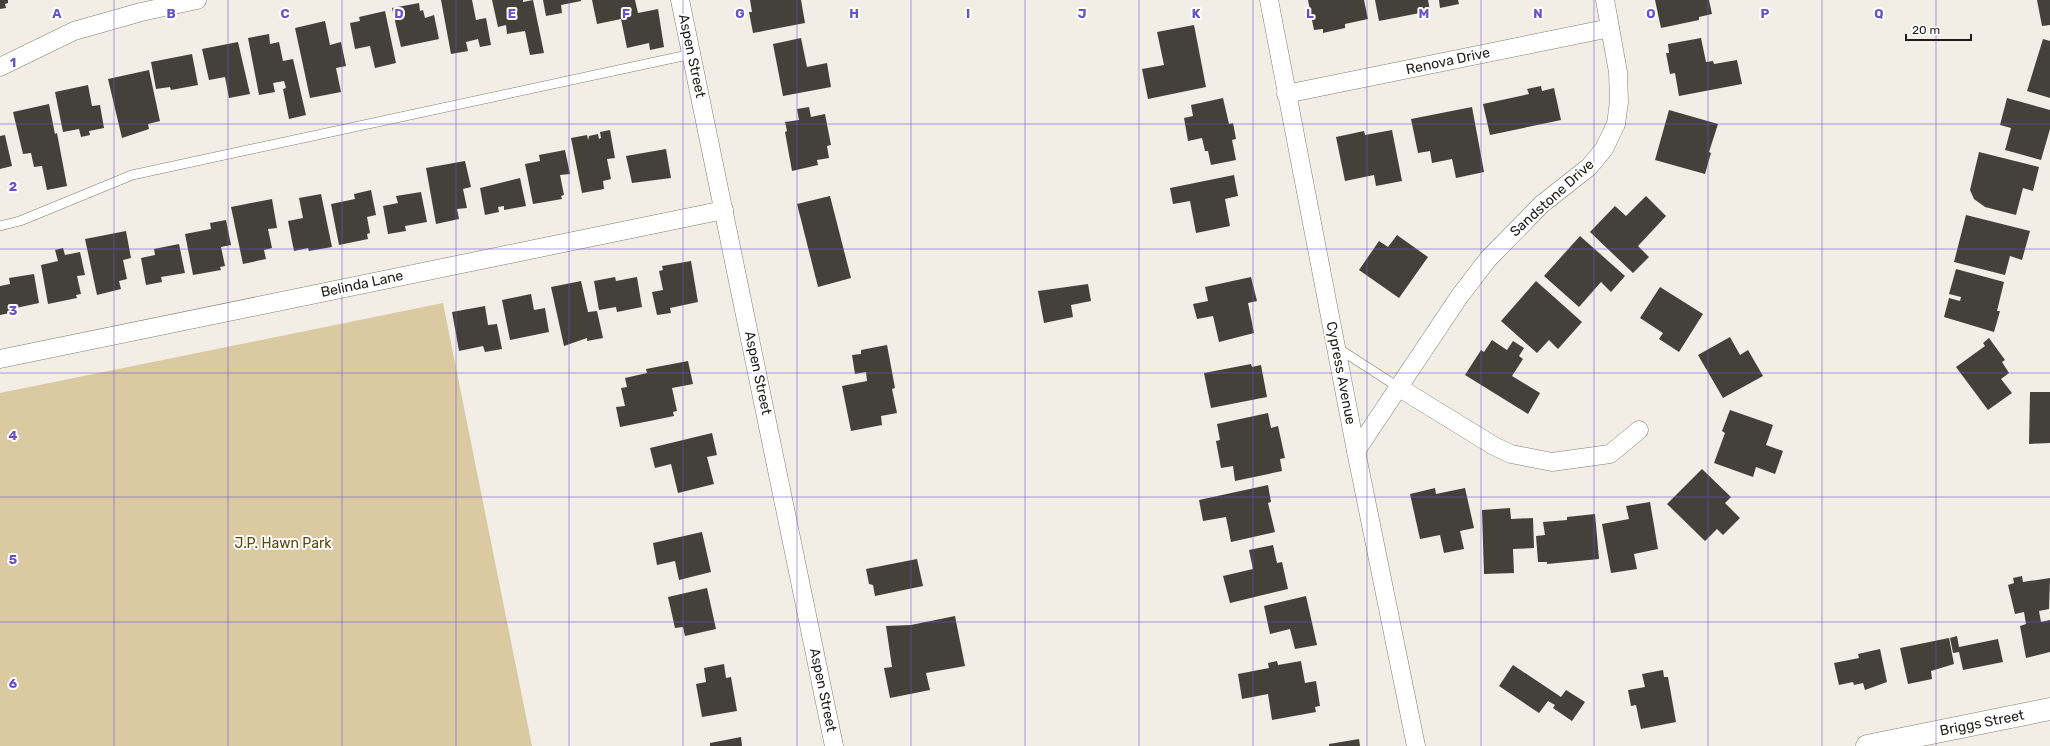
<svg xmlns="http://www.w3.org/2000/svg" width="2050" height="746" font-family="Rubik,sans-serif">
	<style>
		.green { fill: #dbc9a2 }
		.building { fill: #44413a }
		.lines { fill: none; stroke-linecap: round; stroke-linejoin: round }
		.service-casing { stroke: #817e75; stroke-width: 10 }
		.minor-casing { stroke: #817e75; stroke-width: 19 }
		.tertiary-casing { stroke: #817e75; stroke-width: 23 }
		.service { stroke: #fff; stroke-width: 9 }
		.minor { stroke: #fff; stroke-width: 18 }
		.tertiary { stroke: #fff; stroke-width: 22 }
		.grid { fill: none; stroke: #6652cb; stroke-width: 1; stroke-opacity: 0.55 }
		.labels { text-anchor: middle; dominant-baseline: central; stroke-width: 4; stroke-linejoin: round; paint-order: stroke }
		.street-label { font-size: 14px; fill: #1f1d1a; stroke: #fff }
		.park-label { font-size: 14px; fill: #5c470b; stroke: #fff }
		.grid-label { font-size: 13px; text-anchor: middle; font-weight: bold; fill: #6652cb; stroke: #fff; stroke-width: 4; stroke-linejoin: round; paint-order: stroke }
	</style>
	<rect width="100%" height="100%" fill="#f3eee5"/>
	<path class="green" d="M443,303l89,443h-532v-353z"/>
	<g class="building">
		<path d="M0,0h8v3l-3,1 1,4 -6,1z"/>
		<path d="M441,0h31l4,20 10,-2 5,27 -11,2 -2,-8 -12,3 2,9 -17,3z"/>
		<path d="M492,0h31v2l10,-2 11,53 -14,2 -5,-24 -18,3 -1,-9 -8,2z"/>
		<path d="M543,0h38v1l-20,4 1,8 -16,3z"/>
		<path d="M592,0h43l3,13 20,-4 6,38 -14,3 -1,-7 -22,5 -6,-29 -24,5z"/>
		<path d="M750,0h51l4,23 -52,10 -4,-21h3z"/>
		<path d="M1308,0h56l4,19 -23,5v4l-22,5v-4l-9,1z"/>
		<path d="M1375,0h53l2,11 -51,10z"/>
		<path d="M1439,0h19l1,4 -19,4z"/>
		<path d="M1655,0h54l3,14 -13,3v3l-38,8z"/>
		<path d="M2037,0h13v25l-8,1z"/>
		<path d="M419,3l1,8 3,-1 2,8 9,-3 5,24 -38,8 -9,-39z"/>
		<path d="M385,11l11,52 -21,5 -5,-22 -15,3 -5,-26 10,-2 -1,-4z"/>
		<path d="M325,21l5,24 11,-3 5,24 -10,2 5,24 -31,6 -15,-70z"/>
		<path d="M1194,25l12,62 -58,12 -6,-30 22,-4 -7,-33z"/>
		<path d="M269,34l1,10 9,-2 4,19 10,-2 13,56 -17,4 -6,-30 3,-1 -2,-7 -11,2 2,9 -16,3 -11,-57z"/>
		<path d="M801,38l6,29 20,-4 4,24 -48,9 -10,-52z"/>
		<path d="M1701,38l5,24 7,-1 1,3 23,-4 5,24 -63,12 -4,-23 -5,1 -4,-21h3l-1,-9z"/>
		<path d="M2043,39l7,2v57l-23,-7z"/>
		<path d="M238,42l12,52 -21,4 -4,-21 -16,3 -7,-31z"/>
		<path d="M192,54l6,31 -27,5 -1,-3 -14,2 -5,-27z"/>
		<path d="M149,70l11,51 -12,3 1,5 -27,9 -14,-59z"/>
		<path d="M88,85l4,21 8,-1 4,23 -15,3 1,4 -9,2 -2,-8 -16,3 -8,-40z"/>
		<path d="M1541,86l1,5 12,-3 7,32 -71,15 -7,-31 46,-10 -2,-5z"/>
		<path d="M1223,98l6,26 4,-1 3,16 -4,1 4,20 -25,5 -3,-14h-3l-3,-13 -14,3 -4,-23 9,-2 -2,-11z"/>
		<path d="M2007,98l43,12v19l-9,31 -36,-10 6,-22 -11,-3z"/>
		<path d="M49,104l6,30 2,-1 10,53 -20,4 -5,-24 -8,1 -3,-14 -8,1 -10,-42z"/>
		<path d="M809,107l2,10 14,-3 6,31 -4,1 2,12 -12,2 1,5 -26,6 -7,-39 2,-1 -2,-9 14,-2 -2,-11z"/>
		<path d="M1472,107l12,65 -28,6 -4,-19 -20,4 -2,-12 -12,2 -7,-34z"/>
		<path d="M1669,110l49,14 -9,28 2,1 -6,21 -50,-14z"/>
		<path d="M610,130l5,28 -8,1 4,20 -8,2 1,8 -22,4 -11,-55 16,-3 1,5 1,-4 9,-2 1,5 2,-1 -1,-6z"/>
		<path d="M1392,130l10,51 -26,5 -2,-11 -29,6 -9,-44 28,-6 1,4z"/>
		<path d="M5,135l7,31 -12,3v-33z"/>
		<path d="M666,149l5,29 -39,5 -6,-27z"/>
		<path d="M565,150l5,24 -10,1 4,20 -3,1 1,3 -29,5 -8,-40 15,-3 -1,-6z"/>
		<path d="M1979,152l60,15 -6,24 -10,-3 -7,27 -31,-8 -11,-8 -4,-9z"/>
		<path d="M465,161l6,26 -8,2 4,19 -10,1 2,10 -23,5 -10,-56z"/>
		<path d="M1234,175l4,21 -13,3 5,27 -34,7 -6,-32 -17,3 -3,-16z"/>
		<path d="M520,178l6,28 -22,4v-4l-6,1 1,5 -14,3 -5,-27z"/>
		<path d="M371,190l5,25 -9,2 3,16 -3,1 1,5 -29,6 -8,-41 24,-5 -1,-5z"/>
		<path d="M421,192l6,30 -22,4 1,5 -18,3 -5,-28 15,-3 -2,-7z"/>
		<path d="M321,194l11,53 -23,4 -1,-3 -14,3 -6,-30 15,-3 -4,-20z"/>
		<path d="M830,196l21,82 -33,9 -21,-83z"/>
		<path d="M1646,196l20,20 -28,30 11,11 -16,16 -43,-41 25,-26 11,10z"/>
		<path d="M272,199l5,29 -9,1 4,19 -8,2 2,9 -23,5 -12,-57z"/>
		<path d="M1966,215l64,16 -8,29 -12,-4 -5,19 -51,-13z"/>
		<path d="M226,220l5,25 -10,2 4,19 -5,1 1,3 -28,5 -8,-41 26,-5 -1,-6z"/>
		<path d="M126,231l5,27 -8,2 4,19 -8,2 2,8 -24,6 -12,-56z"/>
		<path d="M1397,235l31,22 -29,41 -40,-28 20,-29 9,6z"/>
		<path d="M1580,236l45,40 -14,16 -10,-10 -22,25 -35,-31z"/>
		<path d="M179,244l6,29 -24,4 1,5 -16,3 -5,-27 14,-3 -1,-6z"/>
		<path d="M63,248l2,7 15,-3 5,23 -8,1 4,18 -5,1 1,3 -29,6 -7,-39 17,-4 -3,-11z"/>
		<path d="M691,261l7,41 -28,6 1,5 -14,2 -5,-23 11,-2 -4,-19 4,-1 -1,-4z"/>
		<path d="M1956,269l48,13 -7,29h3l-6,21 -50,-15 5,-19 11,3 1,-4 -12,-3z"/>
		<path d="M34,274l5,29 -23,5v2l-6,1v2l-10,2v-29l10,-2 -1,-6z"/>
		<path d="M615,277l1,4 21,-4 5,30 -25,5 -1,-5 -17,3 -5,-29z"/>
		<path d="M1251,277l6,24 -9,2 6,30 -35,9 -6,-26 -16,3 -4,-15 15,-3 -3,-14z"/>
		<path d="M581,281l7,31 9,-1 6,27 -16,3v-3l-23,8 -13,-59z"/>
		<path d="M1536,281l46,41 -24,27 -9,-9 -12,13 -36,-32z"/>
		<path d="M1088,284l3,17 -20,4 2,12 -29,6 -6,-32z"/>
		<path d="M1660,287l43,27 -24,38 -20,-13 4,-6 -23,-15z"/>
		<path d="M531,294l3,16 11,-2 4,24 -39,8 -8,-40z"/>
		<path d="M485,306l3,19 9,-1 5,25 -17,3 -2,-6 -24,5 -7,-39z"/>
		<path d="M1730,337l10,18 8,-5 15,26 -40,22 -25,-43z"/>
		<path d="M1989,338l16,22 -3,2 7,11 -8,6 11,14 -24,17 -32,-43 29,-21 -2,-3z"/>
		<path d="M1492,340l15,10 6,-9 11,7 -5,8 4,3 -11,17 28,17 -12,21 -63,-39 16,-25 3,2z"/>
		<path d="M887,345l8,43 -3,1 5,24 -16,3 1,9 -31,6 -9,-45 25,-5 -1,-9 -11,2 -3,-19 9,-1v-4z"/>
		<path d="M688,361l5,23 -21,4 5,23 -4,1 1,4 -54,11 -4,-20 9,-1 -4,-18 6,-1 -2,-9 22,-5 -1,-4z"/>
		<path d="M1251,364l1,3 9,-2 6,32 -56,11 -7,-35z"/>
		<path d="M2030,392h20v51l-21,1z"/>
		<path d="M1730,410l43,15 -7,20 17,6 -8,23 -19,-7 -3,10 -39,-14 11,-30 -3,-2z"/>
		<path d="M1268,413l3,15 7,-2 7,32 -5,1 2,12 -47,10 -2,-15 -12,2 -5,-27 4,-1 -3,-16z"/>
		<path d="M712,433l5,22 -10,2 7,27 -36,9 -7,-29 -16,4 -5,-20z"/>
		<path d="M1702,469l29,28 -6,6 15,15 -17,17 -6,-6 -12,12 -38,-37z"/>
		<path d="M1268,485l3,17 -3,1 7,29 -44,10 -5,-25 -23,4 -4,-21z"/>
		<path d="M1435,488l1,6 29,-6 9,40 -14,3 4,18 -20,4 -4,-18 -20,4 -10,-45z"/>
		<path d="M1650,502l8,47 -24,5 3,15 -26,4 -9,-49 27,-5 -3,-13z"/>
		<path d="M1510,508l1,11 22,-1 1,30 -21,1 1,24 -30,1 -2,-64z"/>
		<path d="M1595,514l4,45 -52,5v-2h-9l-2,-26 9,-1 -2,-13 24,-2v-3z"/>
		<path d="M702,532l9,40 -32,8 -4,-19 -18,4 -4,-22z"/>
		<path d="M1273,545l4,18 5,-1 6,27 -58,14 -7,-27 30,-7 -4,-19z"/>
		<path d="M917,559l6,27 -48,10 -2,-11 -4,-1 -3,-15z"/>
		<path d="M2022,576l1,6 27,-4 -1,31 -10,2 2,11 9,-2v32l-24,6 -6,-32 6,-2 -2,-12 -9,2 -7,-29 6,-2 -1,-5z"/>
		<path d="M707,588l9,41 -31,7 -2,-9 -8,1 -7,-31z"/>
		<path d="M1306,596l11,49 -22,4 -5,-20 -20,5 -6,-28z"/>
		<path d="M955,616l10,50 -39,7 4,17 -40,8 -6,-30 8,-1 -6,-41 25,-1z"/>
		<path d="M1957,636l2,11 39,-8 5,23 -40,8 -4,-18 -6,1 -3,-15z"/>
		<path d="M1949,638l5,26 -23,7 1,8 -24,5 -8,-36z"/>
		<path d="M1880,649l7,33 -22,8 -2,-7 -9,2 -1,-3 -14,3 -5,-22 25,-5 -1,-4z"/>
		<path d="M1277,661l1,4 23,-4 4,22 11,-2 4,25 -5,1 1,5 -44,8 -4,-26 -26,5 -4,-25 31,-6 -1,-5z"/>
		<path d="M724,664l2,14 5,-1 6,34 -35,6 -6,-33 10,-2 -2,-14z"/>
		<path d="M1513,665l48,32 5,-7 19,12 -13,19 -19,-13 2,-3 -7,-4 -9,12 -40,-27z"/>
		<path d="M1663,670l1,7h4l8,45 -35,7 -5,-24 -5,1 -3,-16 17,-3 -3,-13z"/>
		<path d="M741,737l1,9h-32v-3z"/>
		<path d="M1359,739l1,7h-31v-2z"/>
	</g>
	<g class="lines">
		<defs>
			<g id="service">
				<path d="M0,226l20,-5 112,-46 560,-121"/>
				<path d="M1336,347l62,40"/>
			</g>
			<g id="minor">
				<path d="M680,0l154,746"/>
				<path d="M1269,0l87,451 60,295"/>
				<path d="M0,67l74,-36 67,-19 56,-12"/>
				<path d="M1286,94l324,-66"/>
				<path d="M0,359l724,-149"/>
				<path d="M1398,387l96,59 17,8 41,8 58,-8 29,-24"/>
				<path d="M1356,451l103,-154 29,-38 54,-55 47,-37 15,-18 12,-25 3,-22 -1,-30 -13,-72"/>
			</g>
			<path id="tertiary" d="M1867,746l183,-37"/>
		</defs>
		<use href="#service" class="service-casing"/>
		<use href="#minor" class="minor-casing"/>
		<use href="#tertiary" class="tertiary-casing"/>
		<use href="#service" class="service"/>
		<use href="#minor" class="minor"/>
		<use href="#tertiary" class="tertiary"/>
	</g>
	<path class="grid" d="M114,0v746M228,0v746M342,0v746M456,0v746M569,0v746M683,0v746M797,0v746M911,0v746M1025,0v746M1139,0v746M1253,0v746M1367,0v746M1481,0v746M1594,0v746M1708,0v746M1822,0v746M1936,0v746M0,124h2050M0,249h2050M0,373h2050M0,497h2050M0,622h2050"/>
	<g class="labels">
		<g class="street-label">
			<text transform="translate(692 56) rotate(78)">Aspen Street</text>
			<text transform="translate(1448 61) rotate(-12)">Renova Drive</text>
			<text transform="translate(1552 198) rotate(-42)">Sandstone Drive</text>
			<text transform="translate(362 284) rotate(-12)">Belinda Lane</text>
			<text transform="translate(758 373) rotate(78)">Aspen Street</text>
			<text transform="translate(1341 373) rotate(79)">Cypress Avenue</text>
			<text transform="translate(823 690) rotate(78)">Aspen Street</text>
			<text transform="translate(1982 723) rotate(-11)">Briggs Street</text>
		</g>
		<g class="park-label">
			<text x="283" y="543">J.P. Hawn Park</text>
		</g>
	</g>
	<g class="grid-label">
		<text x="57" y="18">A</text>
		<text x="171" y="18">B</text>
		<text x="285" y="18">C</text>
		<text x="399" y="18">D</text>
		<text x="512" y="18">E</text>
		<text x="626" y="18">F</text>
		<text x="740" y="18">G</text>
		<text x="854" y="18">H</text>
		<text x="968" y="18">I</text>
		<text x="1082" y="18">J</text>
		<text x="1196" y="18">K</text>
		<text x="1310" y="18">L</text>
		<text x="1424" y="18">M</text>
		<text x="1538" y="18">N</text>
		<text x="1651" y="18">O</text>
		<text x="1765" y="18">P</text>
		<text x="1879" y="18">Q</text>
		<text x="13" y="67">1</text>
		<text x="13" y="191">2</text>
		<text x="13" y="315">3</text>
		<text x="13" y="440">4</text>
		<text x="13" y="564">5</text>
		<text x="13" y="688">6</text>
	</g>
	<path d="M1906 34v6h65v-6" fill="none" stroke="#1f1d1a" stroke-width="2"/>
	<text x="1912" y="34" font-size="12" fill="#1f1d1a" stroke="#ffffff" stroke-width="3" paint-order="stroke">20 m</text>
</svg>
